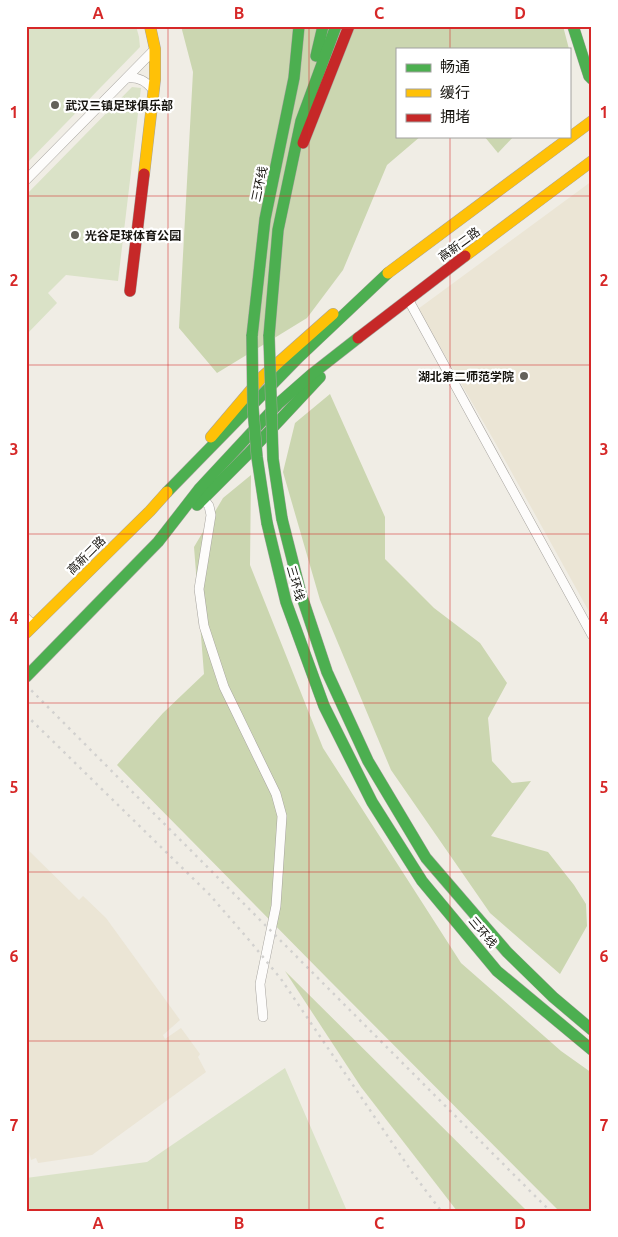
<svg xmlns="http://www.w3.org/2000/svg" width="618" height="1237" font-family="Ubuntu,'Noto Sans SC',sans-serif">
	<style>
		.built { fill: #ebe5d5 }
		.green { fill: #dae2c7 }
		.forest { fill: #cbd6b0 }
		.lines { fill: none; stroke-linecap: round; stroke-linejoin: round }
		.street-casing { stroke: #a6a39e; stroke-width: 10 }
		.fast-casing { stroke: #a6a39e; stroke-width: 12 }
		.slow-casing { stroke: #a6a39e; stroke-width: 12 }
		.jam-casing { stroke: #a6a39e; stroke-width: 12 }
		.street { stroke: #fdfcfb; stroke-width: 9 }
		.fast { stroke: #4caf50; stroke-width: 11 }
		.slow { stroke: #ffc107; stroke-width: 11 }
		.jam { stroke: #c62828; stroke-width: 11 }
		.rail { stroke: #d2d1cf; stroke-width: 2.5; stroke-dasharray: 2.5 5; stroke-linecap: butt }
		.fast-bridge-casing { stroke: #a6a39e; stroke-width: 12; stroke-linecap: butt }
		.fast-bridge { stroke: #4caf50; stroke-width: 11 }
		.grid { fill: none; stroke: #d62828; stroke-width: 1; stroke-opacity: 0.55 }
		.poi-dot { fill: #62605a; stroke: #fff; stroke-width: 2 }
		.labels { text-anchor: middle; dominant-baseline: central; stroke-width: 4.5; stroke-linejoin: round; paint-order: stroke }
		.poi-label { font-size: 12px; font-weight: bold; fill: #16140f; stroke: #fff; text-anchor: start }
		.street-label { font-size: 12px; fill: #16140f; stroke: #fff }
		.neatline { fill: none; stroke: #d62828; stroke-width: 2 }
		.grid-label { font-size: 16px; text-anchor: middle; font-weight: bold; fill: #d62828 }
	</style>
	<rect width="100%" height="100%" fill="#f0ede5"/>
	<g class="built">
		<path d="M592,181v436l-96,-173 -78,-135z"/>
		<path d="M26,848l53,52 4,-4 23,22 74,102 -17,15 2,4 16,-11 19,26 -2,3 8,15 -114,83 -54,8 -2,-5 -5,2 -5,-21z"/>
	</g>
	<g class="green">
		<path d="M26,26h110l3,11 1,10 -114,117z"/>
		<path d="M132,87l9,1 -23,193 -52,-6 -18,18 9,10 -31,32v-140z"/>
		<path d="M285,1068l62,143h-321v-33l121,-16z"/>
	</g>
	<g class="forest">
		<path d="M181,26h382l6,23h-172v87h24l-34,29 -44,105 -36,48 -90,55 -38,-45 14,-256z"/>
		<path d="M484,136h30l-16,17z"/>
		<path d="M330,394l55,123v42l49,49 46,35 27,40 -19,35 4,43 20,22 19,-2 -40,55 57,16 26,33 12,19 1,22 -27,48 -70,-61 -99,-143 -71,-170 -37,-128 12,-49z"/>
		<path d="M251,475l-1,90 73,183 138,215 100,88 31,22v138h-33l-232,-233 -210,-213 46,-52 41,-39 -10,-127 29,-49z"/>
		<path d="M285,971l242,240h-70l-96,-124z"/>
	</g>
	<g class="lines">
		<defs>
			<g id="street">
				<path d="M127,78c12,-1 19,3 26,12"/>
				<path d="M26,180l129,-131"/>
				<path d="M408,299l184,336"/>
				<path d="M203,498l6,8 2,9 -12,74 5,37 20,61 52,107 6,22 -6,90 -16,78 3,33"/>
				<path d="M26,618l8,8"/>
			</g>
			<g id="fast">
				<path d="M573,26l16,50 3,3"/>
				<path d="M316,56l7,-30"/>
				<path d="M252,336l13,-117 29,-141 5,-52"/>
				<path d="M269,336l9,-106 23,-109 35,-95"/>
				<path d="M167,492l131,-134 90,-85"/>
				<path d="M197,505l51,-51 72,-77"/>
				<path d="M282,519l19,75 26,78 41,89 58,97 81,94 46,45 39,33"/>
				<path d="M267,523l19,79 38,104 48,96 50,79 75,90 95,79"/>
				<path d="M26,677l132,-135 42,-54 79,-85 33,-29 46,-36"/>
			</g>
			<g id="slow">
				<path d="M144,174l11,-95v-30l-5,-23"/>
				<path d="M465,256l127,-95"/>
				<path d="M388,273l204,-152"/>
				<path d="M211,437l51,-60 71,-63"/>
				<path d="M26,633l124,-122 17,-19"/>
			</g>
			<g id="jam">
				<path d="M303,143l46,-117"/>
				<path d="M130,291l14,-117"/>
				<path d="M358,338l107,-82"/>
			</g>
		</defs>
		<use href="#street" class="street-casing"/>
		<use href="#fast" class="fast-casing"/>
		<use href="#slow" class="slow-casing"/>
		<use href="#jam" class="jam-casing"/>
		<use href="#street" class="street"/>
		<use href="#fast" class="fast"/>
		<use href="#slow" class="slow"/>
		<use href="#jam" class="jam"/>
		<g class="rail">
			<path d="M26,685l524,526"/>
			<path d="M26,715l183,179 40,46 32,39 133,196 27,36"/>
		</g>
		<defs>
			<g id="fast-bridge">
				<path d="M252,336l1,72 4,49 10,66"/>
				<path d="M269,336l4,123 9,60"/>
			</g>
		</defs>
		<use href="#fast-bridge" class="fast-bridge-casing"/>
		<use href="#fast-bridge" class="fast-bridge"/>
	</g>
	<path class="grid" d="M168,26v1185M309,26v1185M450,26v23M450,136v1075M26,196h566M26,365h566M26,534h566M26,703h566M26,872h566M26,1041h566"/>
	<g class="poi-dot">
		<circle cx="55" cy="105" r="5"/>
		<circle cx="75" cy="235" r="5"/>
		<circle cx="524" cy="376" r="5"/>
	</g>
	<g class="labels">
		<g class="poi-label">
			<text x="65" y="105">武汉三镇足球俱乐部</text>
			<text x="85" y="235">光谷足球体育公园</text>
			<text x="514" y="376" text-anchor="end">湖北第二师范学院</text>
		</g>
		<g class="street-label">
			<text transform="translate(259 184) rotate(-78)">三环线</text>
			<text transform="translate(459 244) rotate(-36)">高新二路</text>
			<text transform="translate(86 555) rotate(-45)">高新二路</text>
			<text transform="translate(296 583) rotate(74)">三环线</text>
			<text transform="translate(483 932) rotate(50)">三环线</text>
		</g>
	</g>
	<rect width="618" height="1237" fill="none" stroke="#ffffff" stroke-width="55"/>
	<rect x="396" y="48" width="175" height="90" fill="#ffffff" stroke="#a2a19f"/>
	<rect x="406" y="64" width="25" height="8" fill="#4caf50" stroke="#a2a19f"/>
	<text x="440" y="72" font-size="15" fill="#16140f">畅通</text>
	<rect x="406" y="89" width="25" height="8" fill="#ffc107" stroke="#a2a19f"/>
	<text x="440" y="98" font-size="15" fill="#16140f">缓行</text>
	<rect x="406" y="114" width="25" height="8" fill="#c62828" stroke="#a2a19f"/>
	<text x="440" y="122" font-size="15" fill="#16140f">拥堵</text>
	<rect x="28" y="28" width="562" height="1182" class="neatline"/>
	<g class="grid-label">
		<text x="98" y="19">A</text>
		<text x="239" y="19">B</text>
		<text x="379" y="19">C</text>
		<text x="520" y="19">D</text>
		<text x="14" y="118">1</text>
		<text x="604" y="118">1</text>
		<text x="14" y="286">2</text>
		<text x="604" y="286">2</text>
		<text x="14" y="455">3</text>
		<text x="604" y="455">3</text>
		<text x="14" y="624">4</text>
		<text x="604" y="624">4</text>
		<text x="14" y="793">5</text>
		<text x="604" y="793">5</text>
		<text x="14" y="962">6</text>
		<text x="604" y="962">6</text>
		<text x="14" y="1131">7</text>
		<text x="604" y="1131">7</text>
		<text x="98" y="1229">A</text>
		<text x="239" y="1229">B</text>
		<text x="379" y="1229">C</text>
		<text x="520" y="1229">D</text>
	</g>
</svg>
